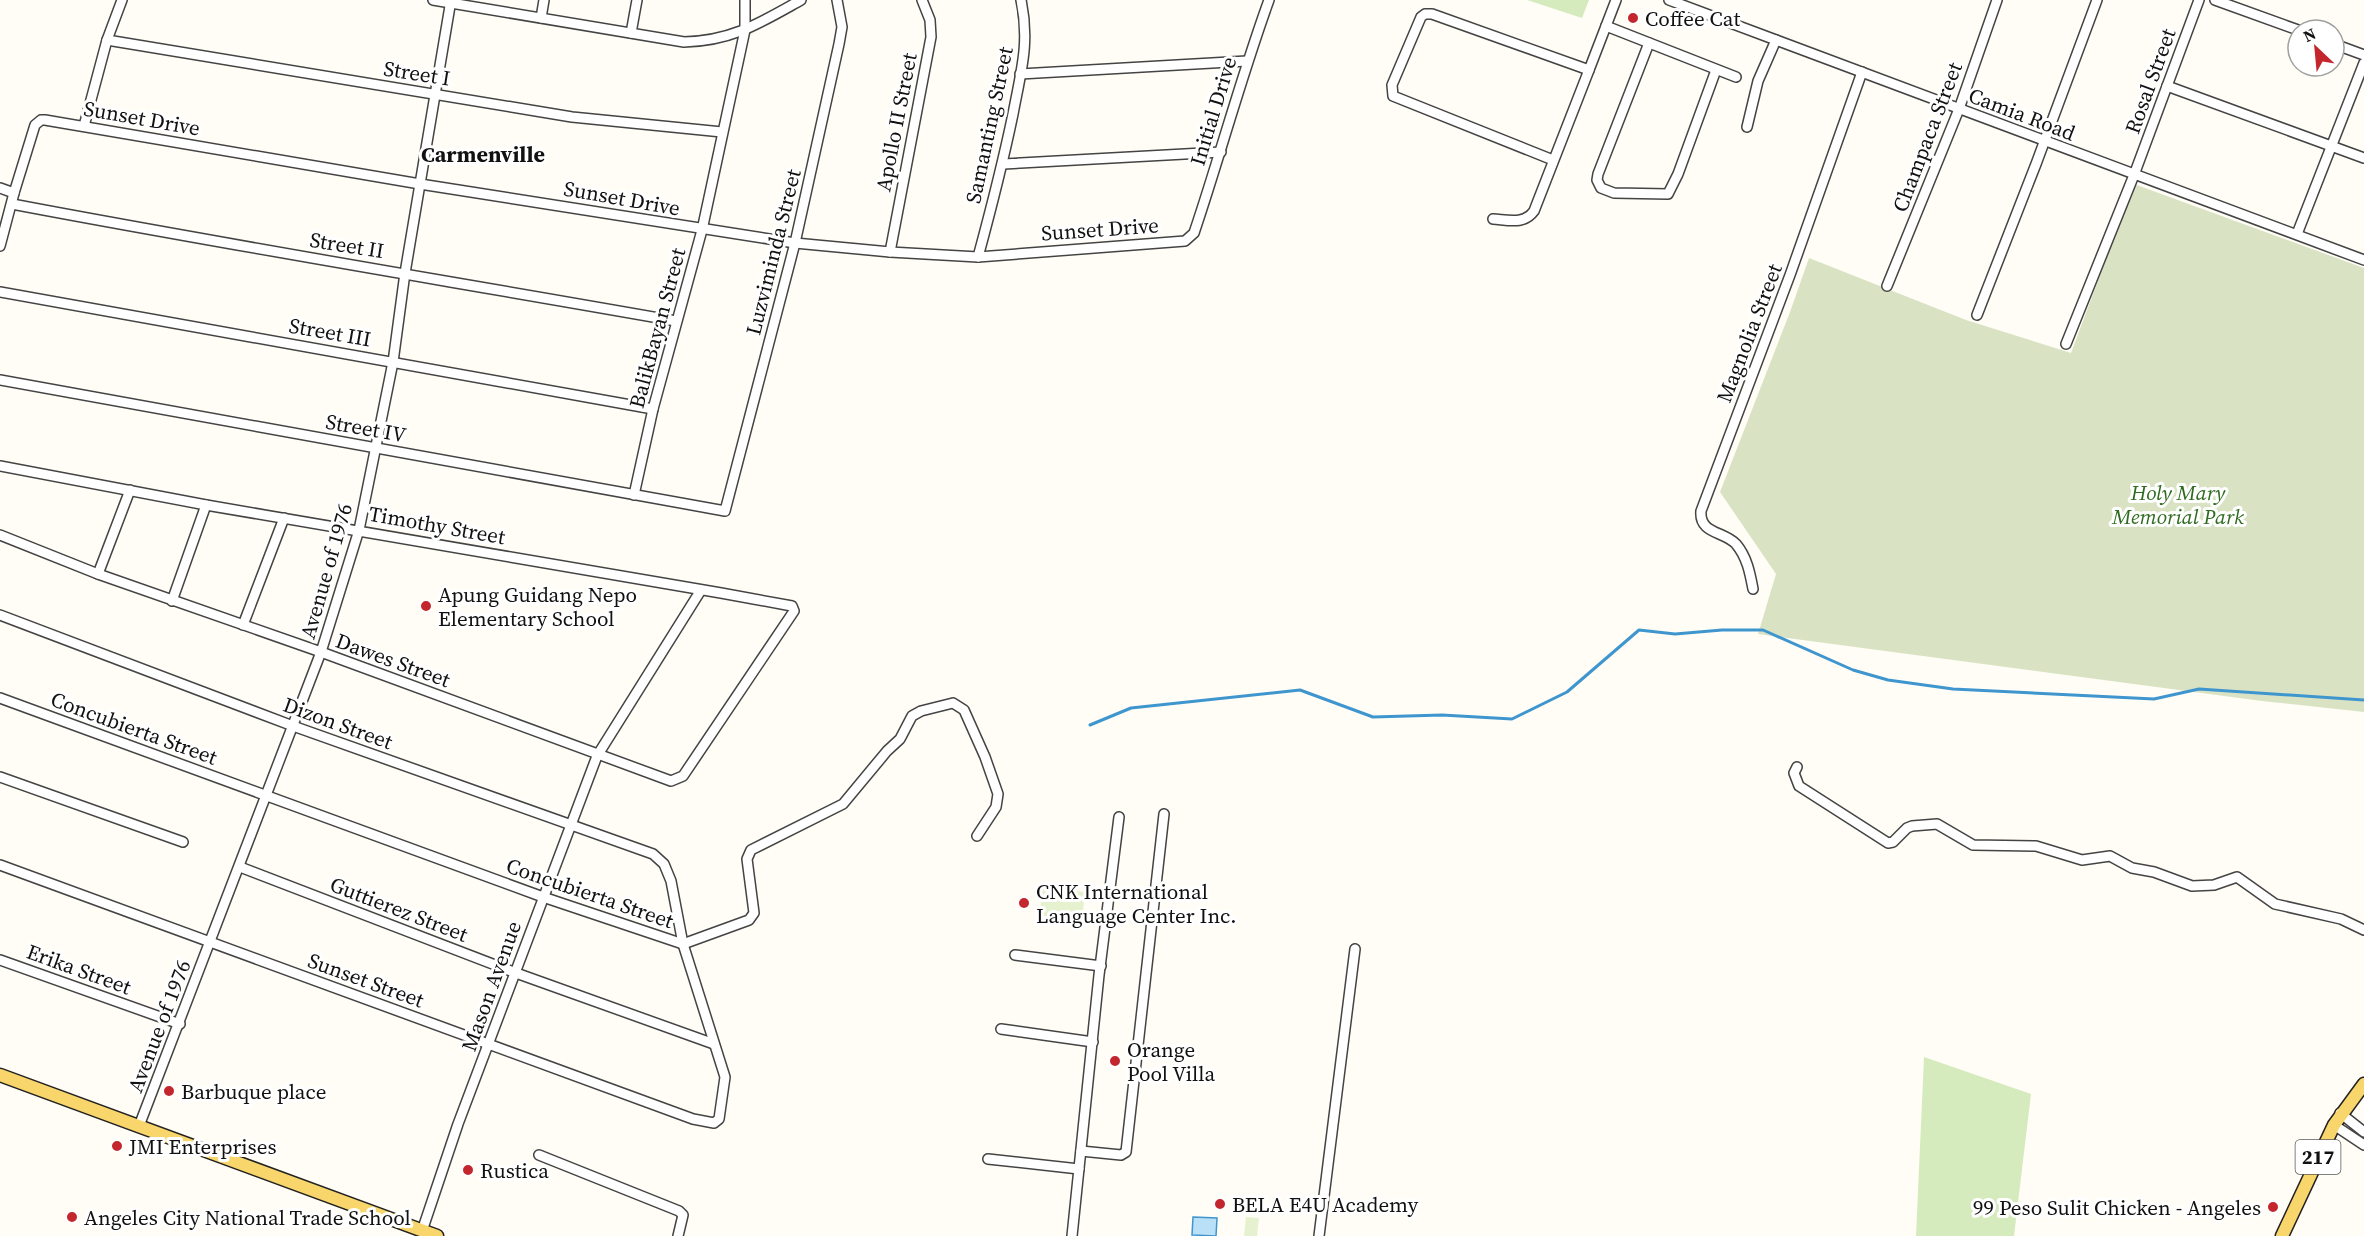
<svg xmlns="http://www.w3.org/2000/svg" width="2364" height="1236" font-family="'Source Serif 4',serif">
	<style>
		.green { fill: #d5ebbd }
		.cemetery { fill: #d9e3c4 }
		.pitch { fill: #e6f2cf }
		.water { fill: #b9e0f7; stroke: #3f96cf; stroke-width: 1.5 }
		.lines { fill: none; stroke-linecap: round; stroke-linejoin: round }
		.stream { stroke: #3f96cf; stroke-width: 3 }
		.minor-casing { stroke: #444; stroke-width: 12 }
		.major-casing { stroke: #222; stroke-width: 15 }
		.minor { stroke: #fff; stroke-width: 9 }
		.major { stroke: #f9d66b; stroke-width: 12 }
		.poi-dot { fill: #c4262e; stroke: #fff; stroke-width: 2 }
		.labels { text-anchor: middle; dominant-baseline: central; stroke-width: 6; stroke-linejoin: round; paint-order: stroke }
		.shield { fill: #fff; stroke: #585858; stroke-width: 1.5 }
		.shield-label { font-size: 20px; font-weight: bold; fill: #111 }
		.poi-label { font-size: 21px; fill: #111; stroke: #fff; text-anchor: start }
		.street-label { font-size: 21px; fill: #111; stroke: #fff }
		.park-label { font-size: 21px; font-style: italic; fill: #2f6b1f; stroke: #fff }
		.neighbourhood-label { font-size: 22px; font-weight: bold; fill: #111; stroke: #fff }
	</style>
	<rect width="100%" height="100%" fill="#fffdf5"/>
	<g class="green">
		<path d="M1527,0h62l-7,18z"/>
		<path d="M1924,1057l107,37 -17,142h-98z"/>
	</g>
	<path class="cemetery" d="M2134,184l230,84v444l-102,-11 -504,-67 18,-60 -56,-82 70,-180 19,-54 157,62 105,33z"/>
	<g class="pitch">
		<path d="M1043,887l42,5 -3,29 -43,-5z"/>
		<path d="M1246,1217l13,1 -2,18h-13z"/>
	</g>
	<path class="water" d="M1193,1217l24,1 -1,18 -24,-1z"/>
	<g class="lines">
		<path class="stream" d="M1090,725l41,-17 169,-18 73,27 69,-2 70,4 55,-27 72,-62 36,4 47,-4h41l90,40 35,10 65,9 201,10 45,-10 165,11"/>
		<defs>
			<g id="minor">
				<path d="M433,0l251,42c48,-1 76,-19 117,-42"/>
				<path d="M1669,0l695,260"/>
				<path d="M2215,0l83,30"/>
				<path d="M541,18l3,-18"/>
				<path d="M1606,26l10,-26"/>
				<path d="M631,33l6,-33"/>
				<path d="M107,40l465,77 150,15"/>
				<path d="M1649,43l-51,131 -1,6 4,8 13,5 54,1 10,-20 38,-104"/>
				<path d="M2334,44l30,11"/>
				<path d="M1589,70l17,-44 130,51"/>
				<path d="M1020,74l227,-13"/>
				<path d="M2167,86l197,72"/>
				<path d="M84,126l23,-86 15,-40"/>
				<path d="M1747,127l11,-46 18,-41"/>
				<path d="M1003,164l218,-12"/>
				<path d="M0,188l14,5"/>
				<path d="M12,204c221,42 443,78 664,117"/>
				<path d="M1493,219c15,1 31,6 41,-8l55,-141 -157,-56h-7l-4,3 -29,68 1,11 160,64"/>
				<path d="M2297,234l67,-171"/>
				<path d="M0,246l14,-53 21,-68 6,-5h4l375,64 375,59 95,9 88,5 207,-16 9,-8c26,-77 47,-156 75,-233"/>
				<path d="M890,252l41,-215 -1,-17 -8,-20"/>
				<path d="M978,257c13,-48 25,-95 35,-143 8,-43 17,-71 8,-114"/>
				<path d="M1887,286l72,-177 38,-109"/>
				<path d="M0,292l653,117"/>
				<path d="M1977,315l59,-151 61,-164"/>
				<path d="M2066,344l68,-169 65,-175"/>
				<path d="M0,380l725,131 70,-268 44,-199 3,-17 -5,-27"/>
				<path d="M0,466l206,39 515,88 71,13 2,5 -111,165 -12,5 -350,-129 -223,-78 -98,-39"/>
				<path d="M634,495l19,-86 49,-179 43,-200v-30"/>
				<path d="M98,574l32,-84"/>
				<path d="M1753,589c-3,-16 -6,-32 -17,-45 -12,-13 -37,-10 -35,-33l89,-236 72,-203"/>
				<path d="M172,601l34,-96"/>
				<path d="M0,615l293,111 360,128 11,10 7,17 12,63 42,133 -6,42 -5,4 -21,-4 -693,-254"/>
				<path d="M243,625l41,-107"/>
				<path d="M0,698l543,199 140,47 66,-24 5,-7 -7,-54 4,-9 92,-46 44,-53 13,-12 12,-23 9,-5 32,-8 11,7 21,47 13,37 -2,13 -19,29"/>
				<path d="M1797,767l-3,6 5,13 89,57 5,-1 14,-14 5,-2 25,-2 36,21 63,1 46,14 28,-4 22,12 22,4 38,14 22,-1 23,-8 38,27 66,15 23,11"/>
				<path d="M0,777l183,65"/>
				<path d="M240,867l276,106 198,71"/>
				<path d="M1015,955l86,11"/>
				<path d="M0,960l180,64"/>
				<path d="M1001,1029l92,13"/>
				<path d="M2340,1113l24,19"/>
				<path d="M2334,1125l30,20"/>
				<path d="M139,1126l182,-474 38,-122 34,-168 12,-89 46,-273"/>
				<path d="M1081,1151l40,4 5,-3 38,-338"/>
				<path d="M539,1155l140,56 4,4 -5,21"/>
				<path d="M988,1159l91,10"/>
				<path d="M422,1231l36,-107 139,-368 104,-166"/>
				<path d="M1072,1236l27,-261 20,-158"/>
				<path d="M1319,1236l36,-287"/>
			</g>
			<g id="major">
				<path d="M0,1075l437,161"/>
				<path d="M2282,1236l52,-111 30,-41"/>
			</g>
		</defs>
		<use href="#minor" class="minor-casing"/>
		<use href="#major" class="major-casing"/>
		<use href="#minor" class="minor"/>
		<use href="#major" class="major"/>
	</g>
	<g class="poi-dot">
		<circle cx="1633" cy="18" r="6"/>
		<circle cx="426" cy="606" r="6"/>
		<circle cx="1024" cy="903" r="6"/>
		<circle cx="1115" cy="1061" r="6"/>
		<circle cx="169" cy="1091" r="6"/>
		<circle cx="117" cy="1146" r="6"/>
		<circle cx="468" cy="1170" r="6"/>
		<circle cx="1220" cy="1204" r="6"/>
		<circle cx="2273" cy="1207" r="6"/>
		<circle cx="72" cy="1217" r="6"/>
	</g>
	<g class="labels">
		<rect class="shield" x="2295.5" y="1140" width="45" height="34" rx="4.5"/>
		<g class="shield-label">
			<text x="2318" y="1157">217</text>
		</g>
		<g class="poi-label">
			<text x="1645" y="18">Coffee Cat</text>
			<text x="438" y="594">Apung Guidang Nepo<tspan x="438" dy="24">Elementary School</tspan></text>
			<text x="1036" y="891">CNK International<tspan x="1036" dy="24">Language Center Inc.</tspan></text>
			<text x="1127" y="1049">Orange<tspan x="1127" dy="24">Pool Villa</tspan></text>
			<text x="181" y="1091">Barbuque place</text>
			<text x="129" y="1146">JMI Enterprises</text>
			<text x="480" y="1170">Rustica</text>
			<text x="1232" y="1204">BELA E4U Academy</text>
			<text x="2261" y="1207" text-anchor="end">99 Peso Sulit Chicken - Angeles</text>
			<text x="84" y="1217">Angeles City National Trade School</text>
		</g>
		<g class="street-label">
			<text transform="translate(417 73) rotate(9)">Street I</text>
			<text transform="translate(2150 81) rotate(-70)">Rosal Street</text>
			<text transform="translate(1213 111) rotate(-73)">Initial Drive</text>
			<text transform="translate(2022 114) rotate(21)">Camia Road</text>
			<text transform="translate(142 118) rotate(10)">Sunset Drive</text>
			<text transform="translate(896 122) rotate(-79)">Apollo II Street</text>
			<text transform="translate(989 125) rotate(-78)">Samanting Street</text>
			<text transform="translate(1927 137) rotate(-69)">Champaca Street</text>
			<text transform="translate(622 198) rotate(10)">Sunset Drive</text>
			<text transform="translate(1100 229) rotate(-4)">Sunset Drive</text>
			<text transform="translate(347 245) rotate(9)">Street II</text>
			<text transform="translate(773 252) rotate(-76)">Luzviminda Street</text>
			<text transform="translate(657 328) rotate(-75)">BalikBayan Street</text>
			<text transform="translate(330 332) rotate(10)">Street III</text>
			<text transform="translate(1749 333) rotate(-69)">Magnolia Street</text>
			<text transform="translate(366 428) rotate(10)">Street IV</text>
			<text transform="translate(437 525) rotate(10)">Timothy Street</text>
			<text transform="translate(326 571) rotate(-74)">Avenue of 1976</text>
			<text transform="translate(393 660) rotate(20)">Dawes Street</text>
			<text transform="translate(338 723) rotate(20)">Dizon Street</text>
			<text transform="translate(134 728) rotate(20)">Concubierta Street</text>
			<text transform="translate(590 893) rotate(19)">Concubierta Street</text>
			<text transform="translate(399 909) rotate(21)">Guttierez Street</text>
			<text transform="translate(79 969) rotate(20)">Erika Street</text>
			<text transform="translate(366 980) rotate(20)">Sunset Street</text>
			<text transform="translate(491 986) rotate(-70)">Mason Avenue</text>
			<text transform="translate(159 1026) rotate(-69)">Avenue of 1976</text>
		</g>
		<g class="park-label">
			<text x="2178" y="492">Holy Mary<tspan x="2178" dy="24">Memorial Park</tspan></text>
		</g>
		<g class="neighbourhood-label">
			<text x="483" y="154">Carmenville</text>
		</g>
	</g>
	<g transform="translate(2316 48) rotate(334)"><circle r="28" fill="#ffffff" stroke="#a0a0a0" stroke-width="1.5"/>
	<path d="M0-4.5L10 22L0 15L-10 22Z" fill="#c4262e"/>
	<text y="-9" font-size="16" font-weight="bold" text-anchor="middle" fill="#111111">N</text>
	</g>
</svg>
